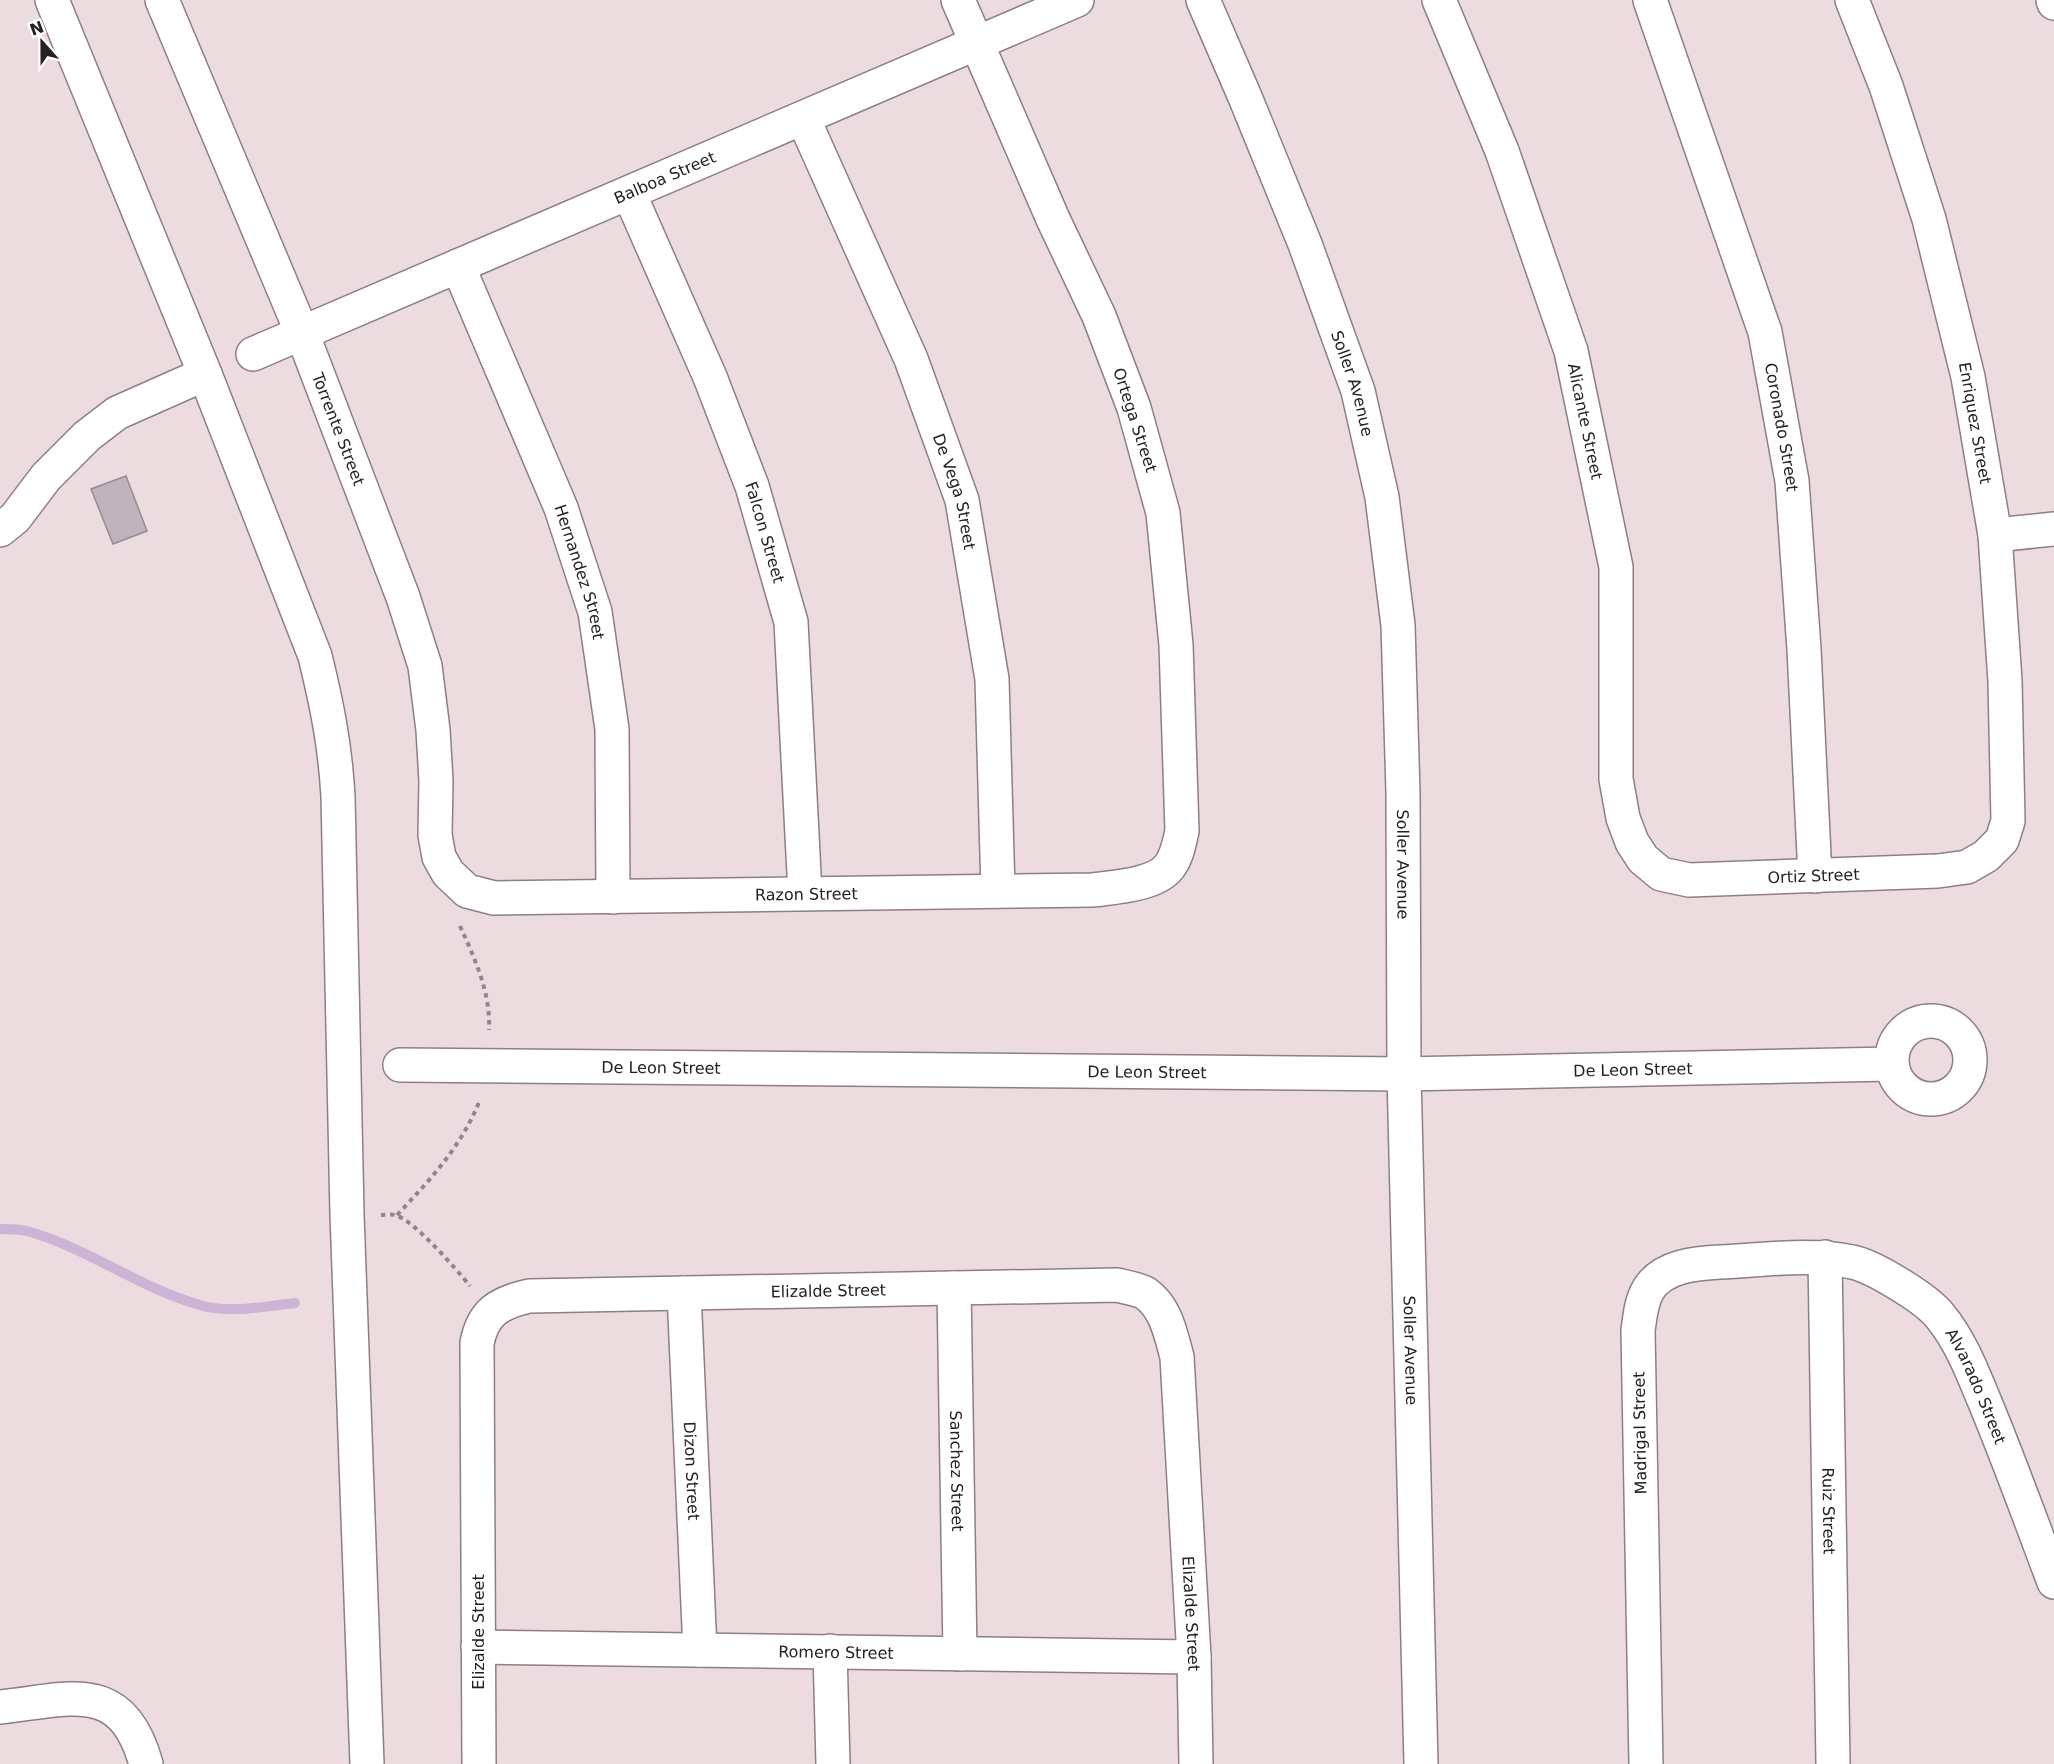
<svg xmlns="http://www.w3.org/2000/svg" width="2054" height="1764" font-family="'DejaVu Sans',sans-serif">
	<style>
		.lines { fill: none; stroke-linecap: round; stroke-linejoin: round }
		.stream { stroke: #cdb4d4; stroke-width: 10 }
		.building { fill: #c0b3bb; stroke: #968a91; stroke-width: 1.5 }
		.minor-casing { stroke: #8e7f82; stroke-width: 36 }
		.path { stroke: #918589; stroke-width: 4; stroke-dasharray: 4.5 4.5; stroke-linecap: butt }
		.minor { stroke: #fff; stroke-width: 33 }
		.labels { text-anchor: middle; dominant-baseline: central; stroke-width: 5; stroke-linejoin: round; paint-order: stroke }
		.street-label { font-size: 16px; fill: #262022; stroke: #fff }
	</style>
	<rect width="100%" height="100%" fill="#ecdbdf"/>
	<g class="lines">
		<path class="stream" d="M0,1229c9,0 19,0 27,2 61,17 112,57 173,74 30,9 65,1 95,-2"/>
	</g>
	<path class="building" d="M126,476l21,55 -34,13 -22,-55z"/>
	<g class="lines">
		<defs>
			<g id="minor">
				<path d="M52,0l153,374 110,282c12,49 20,89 23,140l9,418 20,550"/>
				<path id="s1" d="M162,0l140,333 101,264 22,69 8,64 3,51 -1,54 4,22 9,16 19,18 27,7 599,-8c22,-3 62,-5 76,-23 8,-10 10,-23 13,-36l-6,-186 -13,-132 -29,-105 -35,-92 -46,-97 -95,-219"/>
				<path id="s2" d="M1203,0l42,97 60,147 53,147 24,106 16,128 5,167 1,282 17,690"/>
				<path id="s3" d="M1439,0l63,151 69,200 45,216v212l7,39 9,24 11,17 18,15 28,6 249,-9 29,-4 19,-11 16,-16 6,-19 -3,-140 -10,-146 -27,-158 -39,-158 -43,-133 -34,-86"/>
				<path id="s4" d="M1650,0l115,332 27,149 12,168 11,227"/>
				<path d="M2053,0l1,3"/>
				<path id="s5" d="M803,118l108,241 51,141 30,179 6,212"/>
				<path id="s6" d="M629,193l81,184 42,109 39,136 14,271"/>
				<path id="s7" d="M458,266l103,242 34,104 17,117 1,168"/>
				<path id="s8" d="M253,354l824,-354"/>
				<path d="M0,530l15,-12 31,-41 41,-41 30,-23 88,-39"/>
				<path d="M1995,535l59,-6"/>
				<circle cx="1931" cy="1060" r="39"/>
				<path id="s9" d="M400,1065l1004,9 488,-10"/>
				<path id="s10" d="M1825,1257l8,507"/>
				<path id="s11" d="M954,1288l6,366"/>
				<path id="s12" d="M684,1293l16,357"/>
				<path id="s13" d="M478,1647l716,10"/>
				<path d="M830,1651l3,113"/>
				<path d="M0,1707c69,-7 122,-30 146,57"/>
				<path id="s14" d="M479,1764l-2,-421c6,-31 22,-40 52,-47l588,-11c8,2 20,4 28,8 21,14 26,42 32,64l17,300 2,107"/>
				<path id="s15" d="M1646,1764l-8,-434c2,-13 3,-28 10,-40 14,-24 48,-27 73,-28 43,-2 89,-9 131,0 21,4 75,37 88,54 20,24 32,55 44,84 25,60 47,121 70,182"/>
			</g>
		</defs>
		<use href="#minor" class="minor-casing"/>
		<g class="path">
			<path d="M460,926c15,33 31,68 29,104"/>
			<path d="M381,1215c4,0 10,-1 14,0 18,4 62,55 75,71"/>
			<path d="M397,1215c34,-36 64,-68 83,-115"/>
		</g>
		<use href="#minor" class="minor"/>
	</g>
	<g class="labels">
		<g class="street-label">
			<text stroke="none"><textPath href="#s8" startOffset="448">Balboa Street</textPath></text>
			<text stroke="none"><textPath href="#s2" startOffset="412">Soller Avenue</textPath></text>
			<text transform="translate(1135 420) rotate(72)">Ortega Street</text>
			<text stroke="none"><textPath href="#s3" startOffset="447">Alicante Street</textPath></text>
			<text transform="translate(1975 423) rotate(80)">Enriquez Street</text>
			<text stroke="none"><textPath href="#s1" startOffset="464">Torrente Street</textPath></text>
			<text stroke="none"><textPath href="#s4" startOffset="448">Coronado Street</textPath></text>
			<text stroke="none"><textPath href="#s5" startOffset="404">De Vega Street</textPath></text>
			<text stroke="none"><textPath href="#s6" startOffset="366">Falcon Street</textPath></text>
			<text stroke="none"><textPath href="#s7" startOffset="330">Hernandez Street</textPath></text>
			<text stroke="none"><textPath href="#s2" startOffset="898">Soller Avenue</textPath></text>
			<text stroke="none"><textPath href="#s3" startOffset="1070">Ortiz Street</textPath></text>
			<text stroke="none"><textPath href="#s1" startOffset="1293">Razon Street</textPath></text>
			<text stroke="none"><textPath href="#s9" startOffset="261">De Leon Street</textPath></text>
			<text stroke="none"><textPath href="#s9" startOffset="1233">De Leon Street</textPath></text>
			<text stroke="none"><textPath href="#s9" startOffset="747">De Leon Street</textPath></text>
			<text stroke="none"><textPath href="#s14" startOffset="796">Elizalde Street</textPath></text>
			<text stroke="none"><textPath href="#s2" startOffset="1384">Soller Avenue</textPath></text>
			<text stroke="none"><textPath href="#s15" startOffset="872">Alvarado Street</textPath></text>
			<text transform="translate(1640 1433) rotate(-91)">Madrigal Street</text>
			<text stroke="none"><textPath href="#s12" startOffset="178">Dizon Street</textPath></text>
			<text stroke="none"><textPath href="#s11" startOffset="183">Sanchez Street</textPath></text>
			<text stroke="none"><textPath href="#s10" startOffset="254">Ruiz Street</textPath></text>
			<text stroke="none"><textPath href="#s14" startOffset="1444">Elizalde Street</textPath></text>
			<text transform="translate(478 1632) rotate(-90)">Elizalde Street</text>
			<text stroke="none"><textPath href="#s13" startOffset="358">Romero Street</textPath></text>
		</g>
	</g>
	<g transform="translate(42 42) rotate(339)" stroke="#ffffff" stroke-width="4.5" paint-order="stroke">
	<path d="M0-4.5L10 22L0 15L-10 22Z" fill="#262022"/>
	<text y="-9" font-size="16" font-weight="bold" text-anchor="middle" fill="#262022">N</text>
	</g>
</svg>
